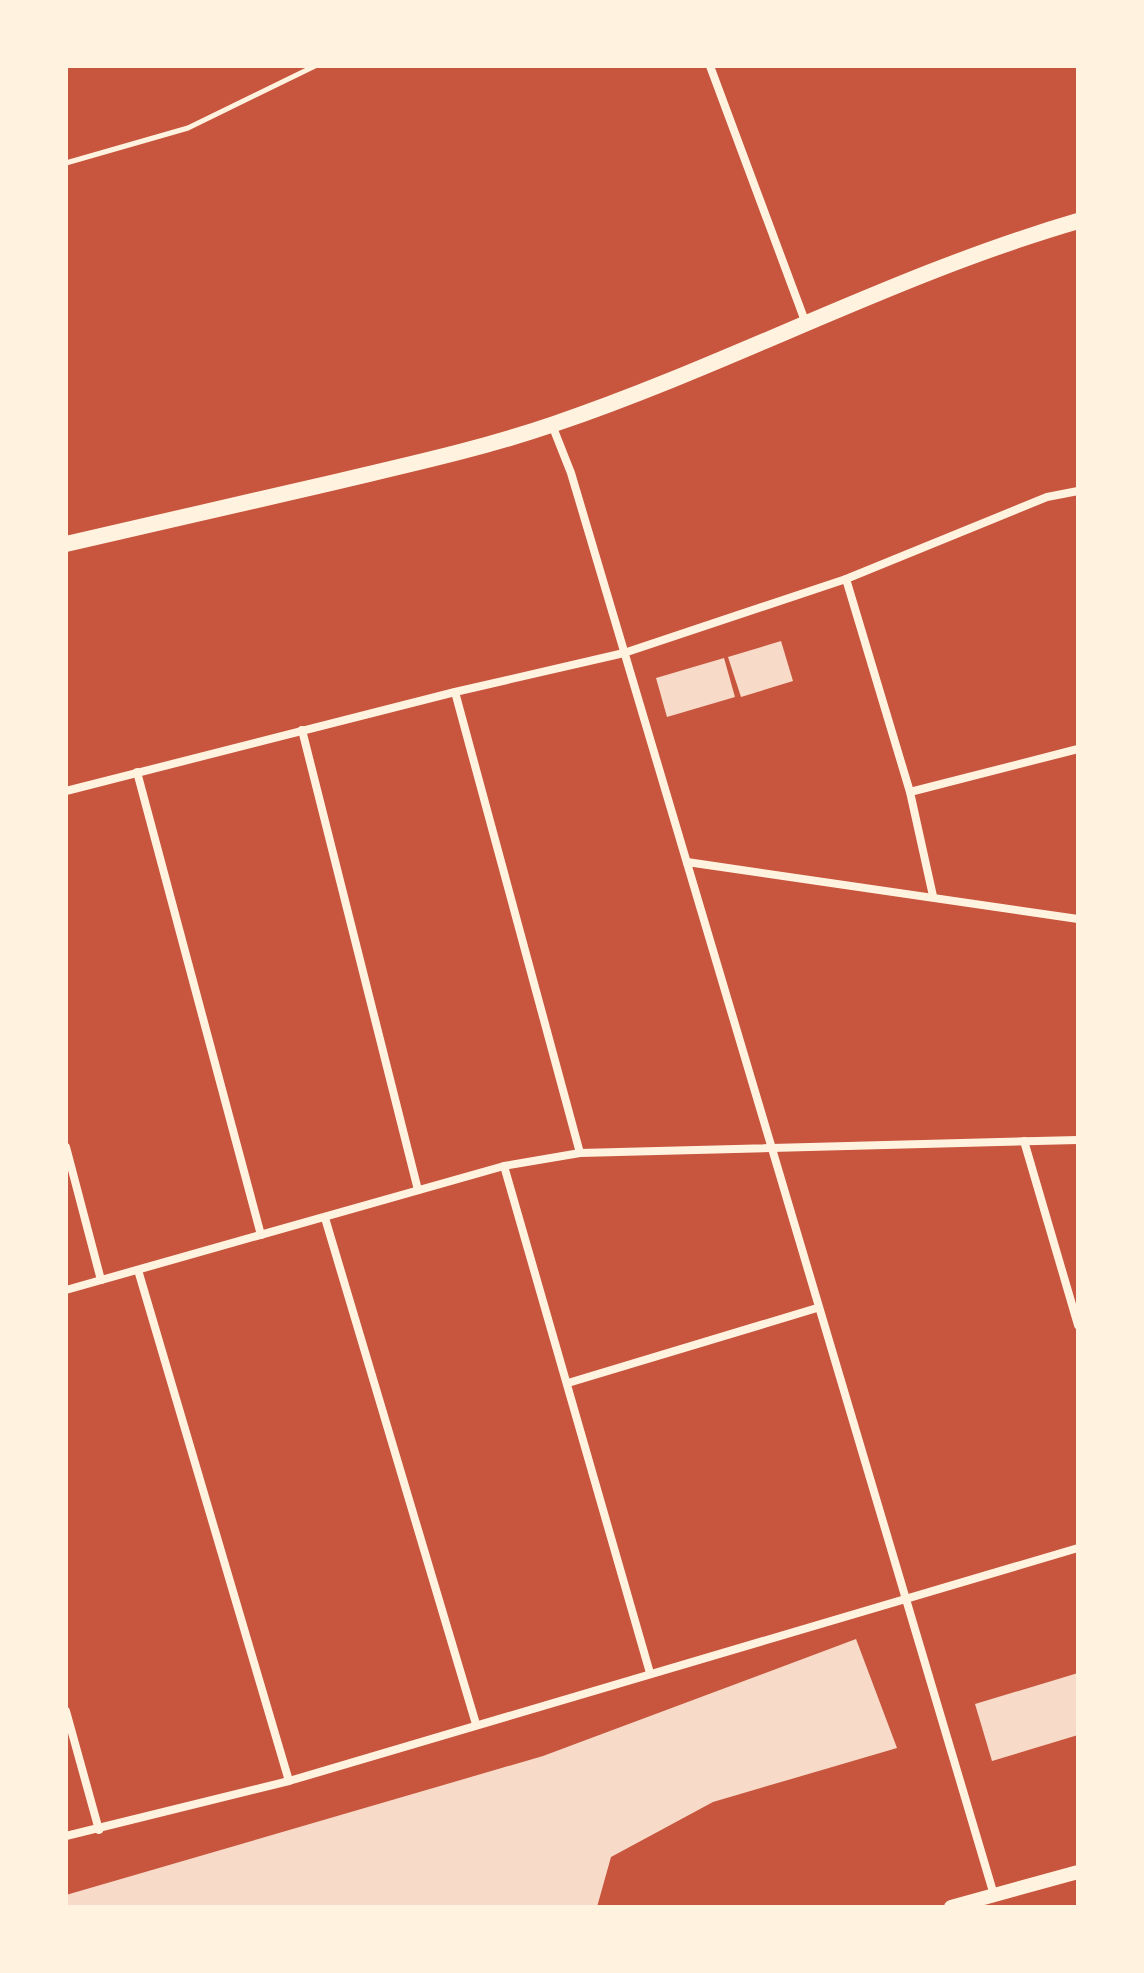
<svg xmlns="http://www.w3.org/2000/svg" width="1144" height="1973" font-family="'Exo 2',sans-serif">
	<style>
		.building { fill: #f7dbc8 }
		.lines { fill: none; stroke-linecap: round; stroke-linejoin: round }
		.path { stroke: #fff3e0; stroke-width: 5 }
		.minor { stroke: #fff3e0; stroke-width: 8 }
		.tertiary { stroke: #fff3e0; stroke-width: 14 }
		.secondary { stroke: #fff3e0; stroke-width: 16 }
	</style>
	<rect width="100%" height="100%" fill="#c8553d"/>
	<g class="building">
		<path d="M781,641l12,40 -52,16 -13,-40z"/>
		<path d="M724,658l11,39 -68,20 -11,-39z"/>
		<path d="M856,1639l41,109 -184,54 -102,55 -14,50h-529l-2,-12 477,-139z"/>
		<path d="M1078,1673v62l-86,26 -17,-57z"/>
	</g>
	<g class="lines">
		<path class="path" d="M66,163l122,-35 127,-62"/>
		<g class="minor">
			<path d="M710,66l95,255"/>
			<path d="M552,425l19,48 423,1422"/>
			<path d="M846,579l64,213"/>
			<path d="M455,692l125,461"/>
			<path d="M302,730l116,460"/>
			<path d="M137,772l124,463"/>
			<path d="M66,791l389,-99 169,-39 222,-74 201,-82 31,-6"/>
			<path d="M687,862l391,57"/>
			<path d="M933,896l-23,-104 168,-43"/>
			<path d="M1024,1141l54,184"/>
			<path d="M66,1147l35,133"/>
			<path d="M504,1166l146,507"/>
			<path d="M325,1218l151,506"/>
			<path d="M138,1270l151,511"/>
			<path d="M66,1290l438,-124 76,-13 498,-13"/>
			<path d="M568,1383l249,-75"/>
			<path d="M66,1711l33,119"/>
			<path d="M66,1836l223,-55 789,-233"/>
		</g>
		<path class="tertiary" d="M951,1907l127,-35"/>
		<path class="secondary" d="M66,544c88,-20 177,-41 265,-61 75,-18 150,-34 223,-59 177,-60 342,-150 524,-203"/>
	</g>
	<rect width="1144" height="1973" fill="none" stroke="#fff3e0" stroke-width="136"/>
</svg>
